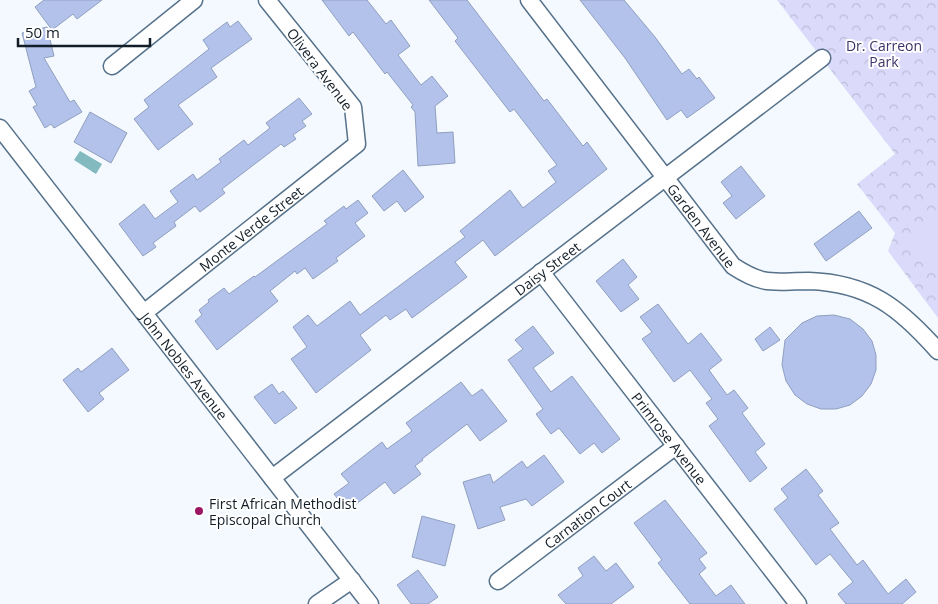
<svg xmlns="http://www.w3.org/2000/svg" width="938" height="604" font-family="'Open Sans',sans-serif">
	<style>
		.park { fill: url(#park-crowns) }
		.pitch { fill: #dcdafb }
		.water { fill: url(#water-ripples) }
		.building { fill: #b2c2ea; stroke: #919fbf }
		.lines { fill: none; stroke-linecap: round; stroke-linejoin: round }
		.street-casing { stroke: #56718a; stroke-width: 19 }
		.street { stroke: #fff; stroke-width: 16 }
		.poi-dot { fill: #9d1565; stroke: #fff; stroke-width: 2 }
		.labels { text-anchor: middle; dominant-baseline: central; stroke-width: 4; stroke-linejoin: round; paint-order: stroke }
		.park-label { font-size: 14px; fill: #3c3469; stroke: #fff }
		.street-label { font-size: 14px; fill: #121d27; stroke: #fff }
		.poi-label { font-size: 14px; fill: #121d27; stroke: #fff; text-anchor: start }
	</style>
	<defs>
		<pattern id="park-crowns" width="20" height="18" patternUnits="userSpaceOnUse" patternTransform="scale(1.25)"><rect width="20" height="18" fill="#dcdafb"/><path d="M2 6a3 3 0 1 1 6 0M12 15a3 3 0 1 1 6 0" fill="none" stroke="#bcbbd7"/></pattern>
		<pattern id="water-ripples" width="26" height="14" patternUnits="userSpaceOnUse" patternTransform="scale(1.25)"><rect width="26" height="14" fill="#82bac0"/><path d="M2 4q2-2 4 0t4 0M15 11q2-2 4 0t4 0" fill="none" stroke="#6f9fa5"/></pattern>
	</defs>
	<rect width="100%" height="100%" fill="#f3f9fe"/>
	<path class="park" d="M777,0h161v318l-50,-67 7,-18 -38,-49 38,-30z"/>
	<path class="pitch" d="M938,215v49l-9,7 -24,-32z"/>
	<path class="water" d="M80,151l22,13 -6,10 -22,-14z"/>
	<g class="building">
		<path d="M44,0h58l-25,19 -4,-5 -21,16 -17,-23z"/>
		<path d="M322,0h45l19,24 5,-4 19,26 -12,9 23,30 11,-9 16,20 -13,10 2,27 16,-1 2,31 -37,3 -3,-54 -4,-5 2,-2 -26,-33 -2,2 -32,-42 -4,4z"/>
		<path d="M429,0h38l77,101 3,-2 36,47 4,-4 20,27 -112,87 -12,-16 -28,22 12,15 -55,41 -6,-9 -16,11 -4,-5 -26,20 11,15 -55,43 -25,-34 16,-12 -14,-20 15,-12 9,11 33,-25 10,14 105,-78 -5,-6 50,-41 13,18 33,-26 -8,-11 9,-6 -43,-56 -4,3 -55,-71 3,-3z"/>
		<path d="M580,0h44l31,37 27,37 7,-5 8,10 2,-2 16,21 -28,20 -6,-8 -14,10 -42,-62z"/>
		<path d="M238,21l14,18 -41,29 6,9 -39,28 15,19 -35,26 -24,-31 15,-12 -5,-7 65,-51 -6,-9 24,-18 3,5z"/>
		<path d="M47,27l7,29 -10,2 26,44 4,-2 8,12 -28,16 -3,-4 -6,4 -12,-21 4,-2 -8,-14 7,-4 -14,-54z"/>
		<path d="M299,98l13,16 -10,7 4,5 -13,9 3,4 -12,8 -3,-3 -59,45 3,4 -25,19 -5,-6 -21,16 2,4 -23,17 3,4 -13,9 -24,-32 25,-20 11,15 23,-17 -8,-11 23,-17 4,6 24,-18 -2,-3 25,-19 4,5 22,-17 -4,-5z"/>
		<path d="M90,112l37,21 -16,30 -37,-21z"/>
		<path d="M741,166l24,30 -29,23 -13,-16 9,-7 -11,-14z"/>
		<path d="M403,170l21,27 -19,15 -8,-11 -13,10 -12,-15z"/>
		<path d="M358,200l10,13 -13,10 10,13 -29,22 2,3 -25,18 -8,-11 -8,6 -2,-3 -25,20 8,10 -61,49 -22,-29 7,-6 -3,-5 10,-8 -1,-2 16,-12 5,6 25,-18 1,1 72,-53 -3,-3 20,-15 2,3z"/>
		<path d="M859,211l13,17 -46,33 -12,-17z"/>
		<path d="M623,259l14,18 -9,8 11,14 -18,13 -25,-31z"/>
		<path d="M658,304l30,40 13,-11 21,27 -13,10 18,25 7,-5 14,18 -6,5 23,31 -10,8 12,16 -17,14 -41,-56 9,-7 -12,-16 6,-4 -22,-29 -16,12 -32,-43 10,-7 -12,-15z"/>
		<path d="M834,315l16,4 13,10 9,12 4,14v15l-5,14 -9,12 -12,9 -14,4h-15l-14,-5 -12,-9 -9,-14 -4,-16 3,-25 17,-17 15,-7z"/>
		<path d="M533,326l21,27 -21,15 18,24 21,-16 48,63 -18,14 -8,-10 -14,11 -21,-26 -8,6 -15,-20 7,-5 -35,-49 15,-11 -8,-9z"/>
		<path d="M770,327l10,13 -17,11 -8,-12z"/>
		<path d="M112,348l17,22 -30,23 5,6 -16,13 -25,-32 15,-12 3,4z"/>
		<path d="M461,382l11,14 10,-7 25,32 -27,20 -13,-17 -45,35 1,1 -8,6 6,8 -27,20 -9,-12 -38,29 -13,-17 15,-11 -8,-9 41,-32 5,7 25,-18 -6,-8z"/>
		<path d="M272,384l7,10 4,-3 14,17 -22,16 -21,-27z"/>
		<path d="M544,455l20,27 -32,24 -6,-7 -26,8 5,13 -27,9 -15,-47 27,-8 3,9 29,-22 5,7z"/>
		<path d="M806,469l17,22 -5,4 21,28 -9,6 27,36 6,-5 25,34 18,-15 10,13 -14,12h-56l-8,-10 15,-12 -23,-28 -14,11 -42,-56 14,-11 -7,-9z"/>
		<path d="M665,500l42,53 -8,6 7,9 -7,6 17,22 15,-11 14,19h-55l-32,-41 4,-3 -28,-37z"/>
		<path d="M422,516l33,9 -10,41 -33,-9z"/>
		<path d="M594,556l12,15 10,-8 18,24 -23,17h-45l-8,-9 25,-19 -5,-8z"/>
		<path d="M418,570l20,27 -10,7h-17l-14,-19z"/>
	</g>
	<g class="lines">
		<defs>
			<g id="street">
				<path id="s1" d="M529,0l204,266c32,21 41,15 76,15 60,2 91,27 129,70"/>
				<path d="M112,66l82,-66"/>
				<path id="s2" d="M0,128l370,476"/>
				<path id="s3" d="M541,272l257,332"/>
				<path id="s4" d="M145,312l212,-168 -4,-37 -86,-107"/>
				<path id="s5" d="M272,478l550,-420"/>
				<path id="s6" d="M498,581l178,-135"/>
				<path d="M317,604l35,-24"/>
			</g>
		</defs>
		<use href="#street" class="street-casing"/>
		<use href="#street" class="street"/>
	</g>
	<circle class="poi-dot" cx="199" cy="511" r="5"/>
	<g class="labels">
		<g class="park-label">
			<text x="884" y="45">Dr. Carreon<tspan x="884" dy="16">Park</tspan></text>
		</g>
		<g class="street-label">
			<text transform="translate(320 69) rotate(53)">Olivera Avenue</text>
			<text stroke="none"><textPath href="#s1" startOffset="284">Garden Avenue</textPath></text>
			<text stroke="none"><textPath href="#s4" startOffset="135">Monte Verde Street</textPath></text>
			<text stroke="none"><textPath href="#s5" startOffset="346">Daisy Street</textPath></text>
			<text stroke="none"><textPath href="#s2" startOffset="301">John Nobles Avenue</textPath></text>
			<text stroke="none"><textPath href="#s3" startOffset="210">Primrose Avenue</textPath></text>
			<text stroke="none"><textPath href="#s6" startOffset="112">Carnation Court</textPath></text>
		</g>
		<g class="poi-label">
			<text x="209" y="503">First African Methodist<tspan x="209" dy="16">Episcopal Church</tspan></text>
		</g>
	</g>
	<path d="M18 38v8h132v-8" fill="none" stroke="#121d27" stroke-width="2.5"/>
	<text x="25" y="38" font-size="15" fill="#121d27" stroke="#ffffff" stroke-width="4" paint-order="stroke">50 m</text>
</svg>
